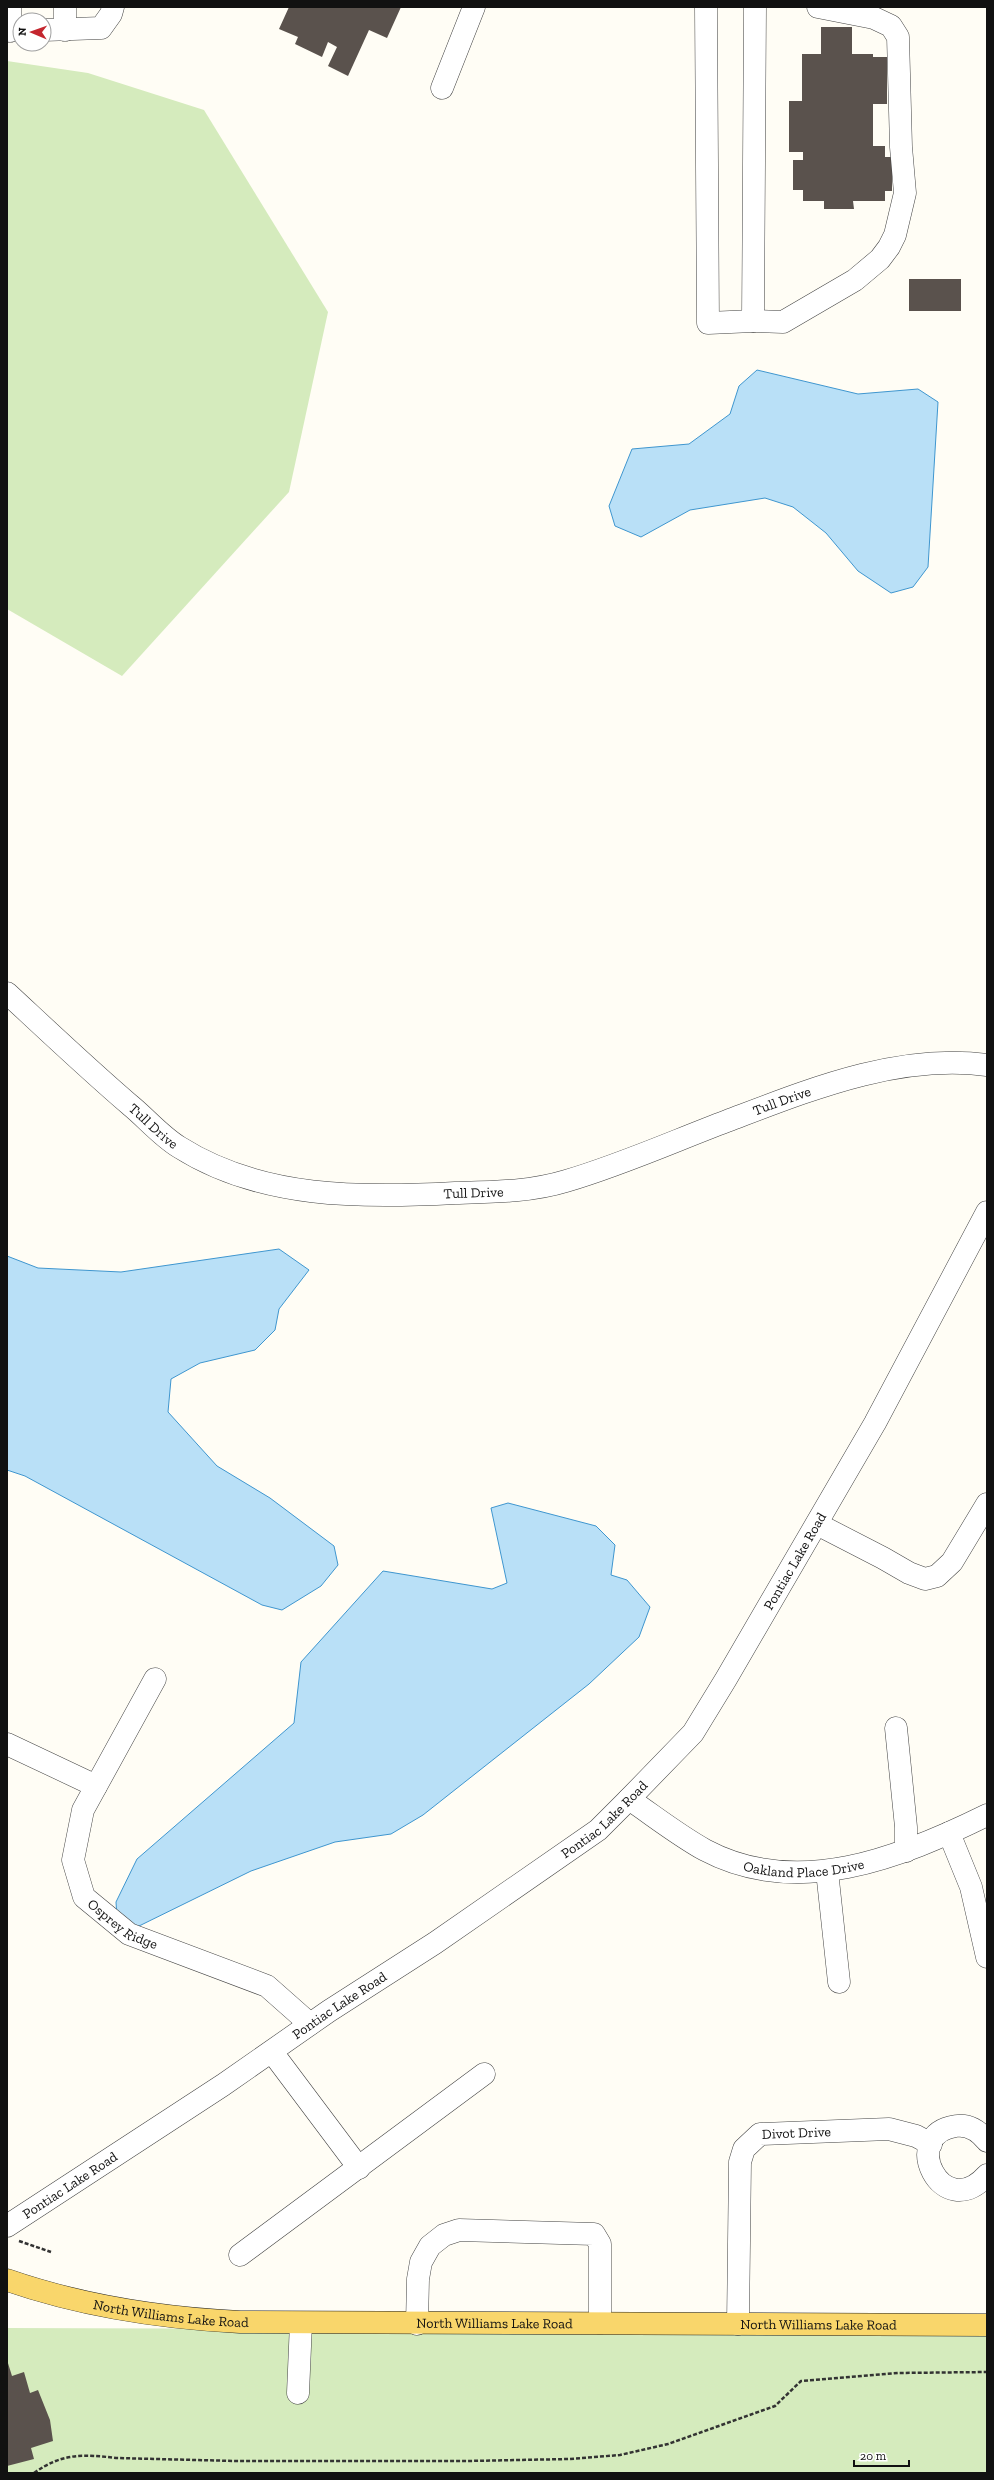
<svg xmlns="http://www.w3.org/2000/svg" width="994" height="2480" font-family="'Zilla Slab',serif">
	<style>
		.green { fill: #d5ebbd }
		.water { fill: #b9e0f7; stroke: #3f96cf }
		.building { fill: #5a524d }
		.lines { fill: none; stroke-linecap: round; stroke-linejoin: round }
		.minor-casing { stroke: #444; stroke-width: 23 }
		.major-casing { stroke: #222; stroke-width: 23 }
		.path { stroke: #333; stroke-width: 2.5; stroke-dasharray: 4 2; stroke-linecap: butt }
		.minor { stroke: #fff; stroke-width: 22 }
		.major { stroke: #f9d66b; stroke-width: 22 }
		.labels { text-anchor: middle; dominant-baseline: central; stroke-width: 4; stroke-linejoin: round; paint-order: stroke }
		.street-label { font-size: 14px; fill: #111; stroke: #fff }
	</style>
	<rect width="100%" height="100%" fill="#fffdf5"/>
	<g class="green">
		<path d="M7,61l81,12 116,37 124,202 -39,180 -167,184 -115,-67z"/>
		<path d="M7,2328l980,3v142h-980z"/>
	</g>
	<g class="water">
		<path d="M757,370l101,24 60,-5 20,13 -10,165 -15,20 -22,6 -33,-22 -32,-38 -33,-26 -28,-9 -75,12 -49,27 -26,-11 -6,-20 23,-57 57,-5 41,-30 9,-28z"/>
		<path d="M279,1249l30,21 -30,39 -4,21 -20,20 -55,13 -29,16 -3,33 49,54 53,32 64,48 4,19 -17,21 -39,24 -20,-5 -237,-129 -18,-6v-214l31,12 83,4z"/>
		<path d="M508,1503l88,23 19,19 -4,30 16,5 23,27 -11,30 -50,47 -166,131 -32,19 -56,8 -84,29 -114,56 -20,-9 -1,-16 21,-43 157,-136 7,-61 82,-91 109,18 15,-6 -16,-75z"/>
	</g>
	<g class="building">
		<path d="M289,7h112l-14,31 -18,-8 -21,46 -20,-10 9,-19 -9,-5 -6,15 -27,-13 3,-7 -19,-8z"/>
		<path d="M821,27h31v27h21v3h14v47h-14v42h12v11h7v34h-7v10h-32l1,8h-30v-8h-21v-11h-10v-30h10v-8h-14v-51h13v-47h19z"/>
		<rect x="909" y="279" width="52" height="32"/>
		<path d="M7,2360l5,16 12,-4 6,21 8,-3 12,30 3,21 -22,7 3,11 -27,7z"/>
	</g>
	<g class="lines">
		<defs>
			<g id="minor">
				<path d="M706,7l2,316 45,-2 2,-314"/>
				<path d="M44,30l57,-2 10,-14 2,-7"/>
				<path d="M65,30v-23"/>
				<path d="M10,31v-24"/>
				<path d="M442,88l32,-81"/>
				<path d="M753,321l30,1 72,-42 25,-21 9,-12 6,-12 10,-42 -4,-46 -3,-110 -7,-11 -17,-8 -56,-11"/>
				<path id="s1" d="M7,993c41,38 81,76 123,112 16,13 31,31 49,42 82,52 182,51 276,46 37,-1 75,-1 111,-12 55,-16 108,-40 161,-60 82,-31 171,-68 260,-56"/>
				<path d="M817,1524l66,34 26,15 16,6 12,-3 15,-14 35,-58"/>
				<path id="s2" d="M155,1679l-72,131 -10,50 11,37 45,37 138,52 43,38"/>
				<path d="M896,1728l10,99v24"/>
				<path d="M7,1744l89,42"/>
				<path id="s3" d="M629,1799c25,17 49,36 76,51 92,49 195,8 282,-35"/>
				<path d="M949,1833l22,54 16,70"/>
				<path d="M827,1871l12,111"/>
				<path d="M272,2052l87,116"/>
				<path d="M987,2141c-8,-10 -18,-17 -31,-15 -58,8 -14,99 31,49"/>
				<path id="s4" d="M7,2226l216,-141 106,-74 106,-68 163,-113 31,-31 64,-66 33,-54 149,-256 112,-211"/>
				<path d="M240,2255l244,-181"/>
				<path d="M417,2324l1,-45 3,-17 9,-16 14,-11 15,-5 135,4 6,10v79"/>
				<path id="s5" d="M738,2324l2,-162 4,-13 16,-15 129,-5 27,7 15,8"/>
				<path d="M298,2393l3,-70"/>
			</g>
			<g id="major">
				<path id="s6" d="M7,2280c75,26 153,38 233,42l747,3"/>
			</g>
		</defs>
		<use href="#minor" class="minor-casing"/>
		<use href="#major" class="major-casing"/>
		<g class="path">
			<path d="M19,2241l32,11"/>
			<path d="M34,2473c28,-20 49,-19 82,-15l120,3h231l103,-2 50,-4 48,-11 107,-38 26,-25 97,-8 89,-1"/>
		</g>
		<use href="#minor" class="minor"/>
		<use href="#major" class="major"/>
	</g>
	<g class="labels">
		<g class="street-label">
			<text stroke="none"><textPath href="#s1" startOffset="858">Tull Drive</textPath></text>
			<text stroke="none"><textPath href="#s1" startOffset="198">Tull Drive</textPath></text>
			<text stroke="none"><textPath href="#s1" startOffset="534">Tull Drive</textPath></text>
			<text stroke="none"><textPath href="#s4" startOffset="1047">Pontiac Lake Road</textPath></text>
			<text stroke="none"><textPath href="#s4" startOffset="723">Pontiac Lake Road</textPath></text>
			<text stroke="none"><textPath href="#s3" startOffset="194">Oakland Place Drive</textPath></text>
			<text stroke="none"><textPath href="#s2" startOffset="287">Osprey Ridge</textPath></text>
			<text stroke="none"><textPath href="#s4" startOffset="399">Pontiac Lake Road</textPath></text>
			<text stroke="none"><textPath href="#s5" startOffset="234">Divot Drive</textPath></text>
			<text stroke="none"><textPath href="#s4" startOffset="75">Pontiac Lake Road</textPath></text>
			<text stroke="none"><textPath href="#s6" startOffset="168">North Williams Lake Road</textPath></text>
			<text stroke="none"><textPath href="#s6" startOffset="492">North Williams Lake Road</textPath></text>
			<text stroke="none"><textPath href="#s6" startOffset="816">North Williams Lake Road</textPath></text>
		</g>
	</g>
	<rect width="994" height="2480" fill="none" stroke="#111111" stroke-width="16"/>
	<g transform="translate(32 32) rotate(272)"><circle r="19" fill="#ffffff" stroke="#a0a0a0"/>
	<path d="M0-3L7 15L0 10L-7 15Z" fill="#c4262e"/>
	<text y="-6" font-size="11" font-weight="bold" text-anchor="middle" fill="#111111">N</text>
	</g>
	<path d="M854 2460v6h55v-6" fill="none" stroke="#111111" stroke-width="2"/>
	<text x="860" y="2460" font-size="12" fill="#111111" stroke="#ffffff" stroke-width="3" paint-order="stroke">20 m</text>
</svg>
